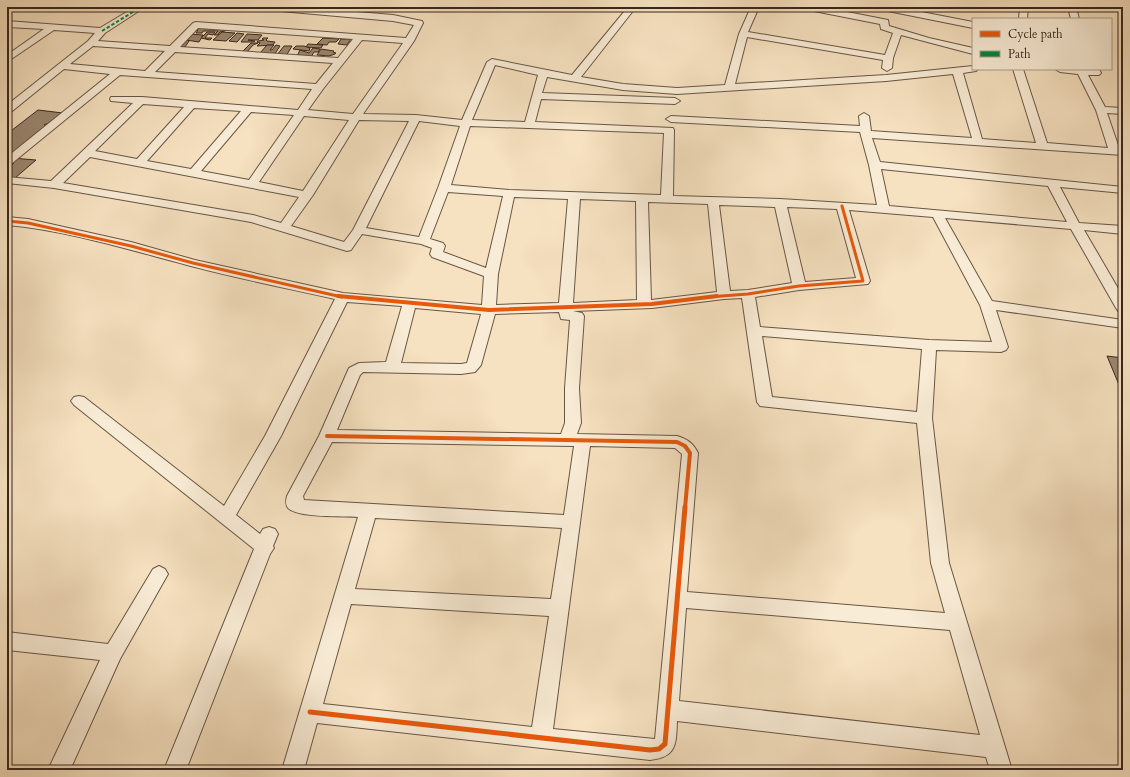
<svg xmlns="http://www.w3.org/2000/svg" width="1130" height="777" font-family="Cardo,serif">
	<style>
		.building { fill: #9b8871; stroke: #38271c }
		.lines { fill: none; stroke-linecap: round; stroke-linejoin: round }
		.minor-casing { stroke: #685645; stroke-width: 2 }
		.minor { fill: #f9ecd6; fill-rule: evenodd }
		.quiet { stroke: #00873e; stroke-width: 2; stroke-dasharray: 3.5 2; stroke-linecap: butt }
		.cycleway-far2-casing { stroke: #f9ecd6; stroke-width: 5 }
		.cycleway-far1-casing { stroke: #f9ecd6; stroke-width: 6 }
		.cycleway-casing { stroke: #f9ecd6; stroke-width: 8 }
		.cycleway-far2 { stroke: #e8590c; stroke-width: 3 }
		.cycleway-far1 { stroke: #e8590c; stroke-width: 4 }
		.cycleway { stroke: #e8590c; stroke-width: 5 }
	</style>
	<rect width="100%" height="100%" fill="#f6e1c0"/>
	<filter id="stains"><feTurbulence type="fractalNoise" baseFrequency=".005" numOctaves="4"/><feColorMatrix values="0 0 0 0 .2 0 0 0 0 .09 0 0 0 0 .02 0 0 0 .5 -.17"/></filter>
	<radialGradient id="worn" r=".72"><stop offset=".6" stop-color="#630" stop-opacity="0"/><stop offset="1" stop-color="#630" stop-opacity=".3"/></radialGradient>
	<g class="building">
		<path d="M195,27l32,2 -2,2 -5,1 -2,3h-4l4,-4h-15l-1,2h-6l2,-3h-5z"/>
		<path d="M207,32h8l-2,3 -5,-1 -3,4h7l-2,2 -9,-2z"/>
		<path d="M222,32l13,1 -9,8 -13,-1z"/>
		<path d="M237,33l7,1 -7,8 -8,-1z"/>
		<path d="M188,34l15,1 -4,7 -13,-2 3,1 -4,6h-10z"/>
		<path d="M247,34l15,1 -4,5h-10l7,1 -2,1h-12z"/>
		<path d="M263,38h5l-2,2 1,1 8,1 -2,3 -16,1 3,-3 -3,-1 1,-1 6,-1 -2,-1z"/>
		<path d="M323,38l16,1 -3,3h-7l-2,3 -10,-1z"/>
		<path d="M341,39h10l-4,6 -9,-1z"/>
		<path d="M251,43h7l-5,2 -6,7 -4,-1z"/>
		<path d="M308,44l15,1 -2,3 -15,-1z"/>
		<path d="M267,45h7l-4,5h2l4,-5 4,1 -6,9 -14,-2z"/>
		<path d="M284,46h8l-6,10 -9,-1z"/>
		<path d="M296,46h8l6,2 -1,3 -16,-2z"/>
		<path d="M313,48l7,1 -2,3h-4l-3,5 -14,-1 3,-6 9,3z"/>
		<path d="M321,49l13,2 -1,1 3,1 -1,1 -6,2 -12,-1z"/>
		<path d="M38,110l25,3 -13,10 -4,1 -2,1 4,2 -33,27 -8,-1v-19z"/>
		<path d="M12,158l24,2 -21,18 -8,-1v-8l7,-6 -6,-1z"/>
		<path d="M1107,356l16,2v34h-1z"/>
	</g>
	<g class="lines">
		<defs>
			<g id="minor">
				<path d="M135,7h10l-40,26 -7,8 72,5 23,-23 3,-1 210,16 8,-13 -21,-4 -124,-11 -4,-3h32l96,8 29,6 1,2 -9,18 -51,73 53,1 46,5 25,-58 5,-3 80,16 56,-68h8l-55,70 42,7 54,4 48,-3 14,-51 12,-27h8l-11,25 137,23 8,-22 -12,-4 -1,-5 -71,-14 -4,-3h17l66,13 1,6 40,12 44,10v6l-72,-19 -8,23 -1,10 -5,3 -5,-3 1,-8 -136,-23 -12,47 151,-9 87,-9v3h5l-2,2 -13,2 19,66 54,4 -23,-74h10l24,74 61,5 -12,-38 -18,-36 -18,-2 -5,-3h44l2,4 -2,2h-11l17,32 18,1v6l-16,-1 12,35 4,1v6l-251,-17 8,24 243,25v6l-63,-6 19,36 44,3v8l-39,-4 39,67v15l-5,-1 -2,-3 -45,-79 -126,-11 47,83 131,19v8l-127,-18 12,37 -2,3 -5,2 -65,-2 -4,68 17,145 63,207h-22l-4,-13 -309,-36c-1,23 0,36 -27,39l-333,-37 -13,47h-22l76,-253c-15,-1 -60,1 -70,-9 -3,-4 -2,-8 -1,-12l32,-60 30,-68 10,-5 27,-1 16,-56 -55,-4 -66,134 -45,79 24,19 3,-5 6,-2 6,2 3,5 -5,12 1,2 -4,6 -84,216h-22l90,-221 -180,-144 -3,-4 3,-4 5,-1 5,1 140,109 41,-70 70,-137c-49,-11 -99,-21 -148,-34 -57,-15 -121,-35 -180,-40v-8l21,2 103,23 64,18 148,33 139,12 2,-29 -52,-19 -2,-3 2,-6 -11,-4 -59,-10 -11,16 -4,1 -96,-29 -197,-34 -47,-5v-6l44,4 82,-78 -22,-2 -1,-2 1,-2h31l156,13 14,-21 -192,-14 -109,89 -4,1v-8l103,-83 -46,-5 -53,43 -4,1v-8l81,-64 7,-8 -41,-3 -47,32v-7l37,-26 -37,-2v-6l93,7zM198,28l155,11 -15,19 -158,-11zM362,40l41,3 -50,71 -45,-4 15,-21zM93,46l72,5 -20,20 -75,-7zM175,52l158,11 -17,21 -161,-12zM495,65l43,10 -13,47 -53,-2zM953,74l19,64 -101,-7 -2,-15 -5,-3 -5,3 1,10 -189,-10 -5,3 5,3 189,10 9,33 8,40 -97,-6 -107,-3 1,-66 -1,-2 -138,-6 6,-23 134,5 5,-3 -5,-3 -133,-5 5,-16 76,13 54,4 209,-13zM143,104l41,3 -47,52 -42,-8zM194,108l47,3 -50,58 -44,-8zM251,112l43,3 -45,65 -48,-9zM304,116l45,4 -46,71 -44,-9zM359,120l50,1 -56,109 -9,12 -53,-16 22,-31zM419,121l41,5 -22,62 -19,49 -53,-9zM470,126l194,7 -3,62 -152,-5 -58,-5zM90,157l209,40 -18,26 -28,-8 -190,-32zM881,169l167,17 19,36 -178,-16zM448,192l55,4 -17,72 -43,-16 2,-6 -2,-3 -13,-4zM514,197l54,2 -9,104 -63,2 2,-31zM580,199l56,2 1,99 -64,3zM648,202l60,2 9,88 -66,8zM719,205l56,2 17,76 -44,7 -18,1zM787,207l50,2 19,69 -51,4zM849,210l84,7 47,88 12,37 -63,-2 -169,-13 -5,-30 44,-7 69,-6 2,-3zM742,298l15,104 3,4 157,17 14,140 14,50 -258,-21 11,-139c-5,-10 -11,-14 -21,-17l-100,-2 4,-11 -2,-35 5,-72 -2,-3 -9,-2 79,-3 72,-9zM415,308l66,6 -14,49 -6,1 -60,-1zM559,312l2,7 9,1 -5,68v35l-4,11 -224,-4 23,-55 3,-3 98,2 14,-2 6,-7 14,-51zM762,336l160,13 -5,63 -145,-15zM332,442l242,4 -10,69 -260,-15 -1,-4zM590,446l85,2 7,6 -27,285 -102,-10zM375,518l187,10 -11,71 -196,-10zM351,604l198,12 -17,111 -209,-23zM686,608l264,22 30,105 -301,-34z"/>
				<path d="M879,7h17l77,15v6l-90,-18z"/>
				<path d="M1020,7h8l-1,12h-8z"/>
				<path d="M1068,7h8l3,12h-8z"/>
				<path d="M159,566l6,3 3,5 -48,85 -50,111h-22l52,-110 -93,-10v-18l101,12 45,-75z"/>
			</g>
		</defs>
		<use href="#minor" class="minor-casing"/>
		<use href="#minor" class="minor"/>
		<path class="quiet" d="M102,31l39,-24"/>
		<defs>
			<g id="cycleway-far2">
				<path d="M7,221l21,2 103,23 62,17 149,34"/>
				<path d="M709,297l39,-3 51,-8 64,-5 -21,-75"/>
			</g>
			<g id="cycleway-far1">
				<path d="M338,296l151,14 163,-6 65,-8"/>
				<path d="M327,436l350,6 8,4 5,7 -5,55"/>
			</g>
			<path id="cycleway" d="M310,712l340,38 9,-1 6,-5 20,-237"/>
		</defs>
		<use href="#cycleway-far2" class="cycleway-far2-casing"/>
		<use href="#cycleway-far1" class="cycleway-far1-casing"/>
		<use href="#cycleway" class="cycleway-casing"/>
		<use href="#cycleway-far2" class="cycleway-far2"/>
		<use href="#cycleway-far1" class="cycleway-far1"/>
		<use href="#cycleway" class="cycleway"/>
	</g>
	<rect width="1130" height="777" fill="none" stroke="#f6e1c0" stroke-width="24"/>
	<rect x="8" y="8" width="1114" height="761" fill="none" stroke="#38271c" stroke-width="2"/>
	<rect x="12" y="12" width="1106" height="753" fill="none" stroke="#38271c"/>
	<rect x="972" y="18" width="140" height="52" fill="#f9ecd6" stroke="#ac9d8c"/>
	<rect x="980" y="31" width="20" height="6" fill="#e8590c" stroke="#ac9d8c"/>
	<text x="1008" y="38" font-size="12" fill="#38271c">Cycle path</text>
	<rect x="980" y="51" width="20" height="6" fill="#00873e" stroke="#ac9d8c"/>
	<text x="1008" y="58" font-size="12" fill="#38271c">Path</text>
	<rect width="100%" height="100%" filter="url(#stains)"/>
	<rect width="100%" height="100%" fill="url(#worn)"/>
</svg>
